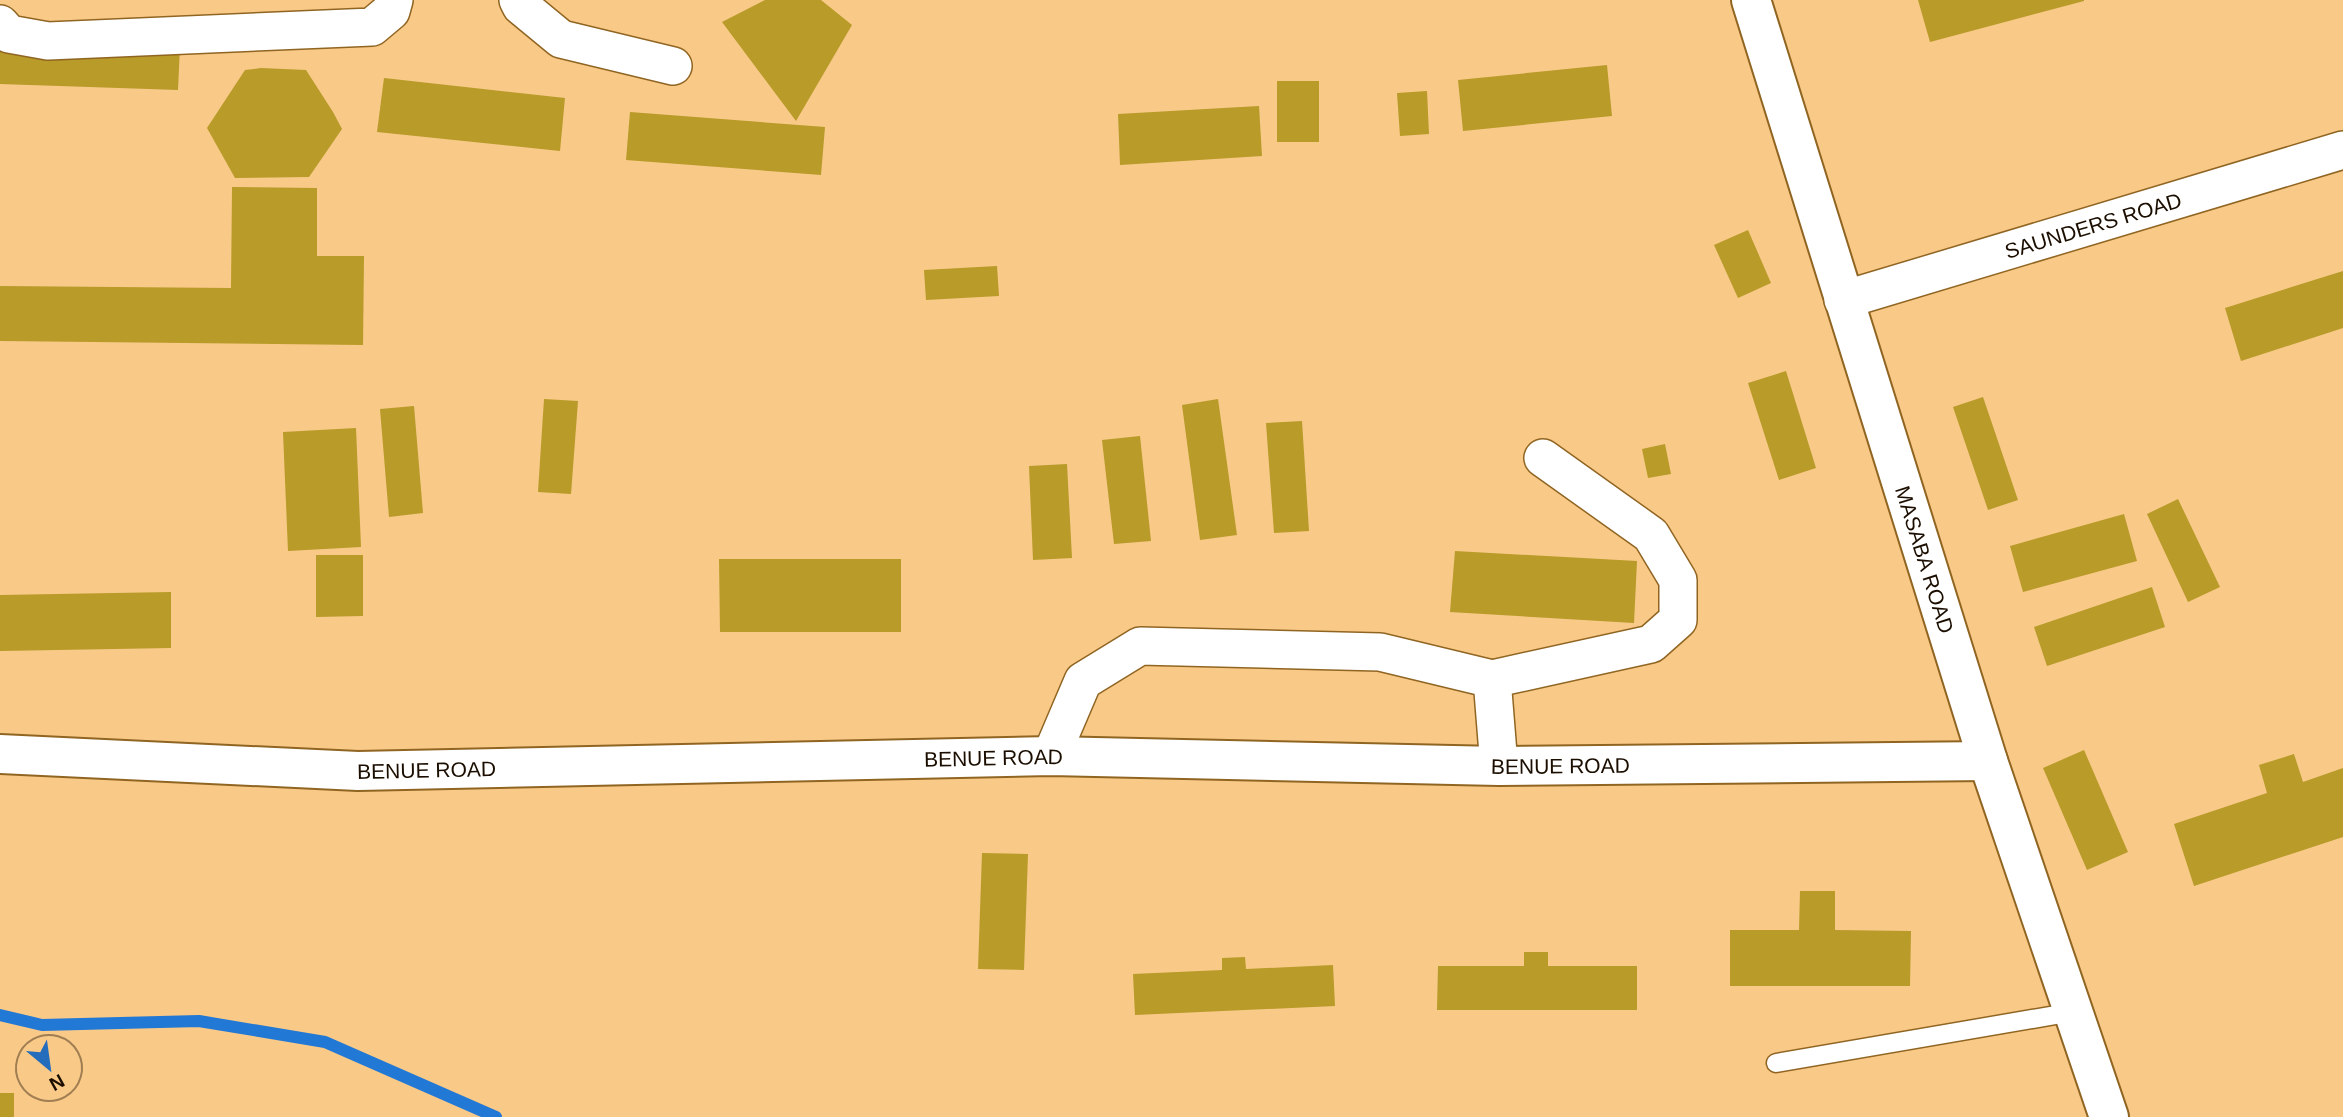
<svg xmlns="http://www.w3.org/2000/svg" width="2343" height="1117" font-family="Arial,sans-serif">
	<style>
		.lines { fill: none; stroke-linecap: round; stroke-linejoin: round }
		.stream { stroke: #2178d5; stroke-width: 12 }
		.building { fill: #b89b28 }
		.service-casing { stroke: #906522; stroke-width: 21 }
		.minor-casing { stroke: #906522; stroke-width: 40 }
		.tertiary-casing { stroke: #906522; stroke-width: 42 }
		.service { stroke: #fff; stroke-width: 18 }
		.minor { stroke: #fff; stroke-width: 37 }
		.tertiary { stroke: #fff; stroke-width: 38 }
		.labels { text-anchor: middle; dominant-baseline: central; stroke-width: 6; stroke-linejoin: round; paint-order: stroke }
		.street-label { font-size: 21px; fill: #1b0e00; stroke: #f9c988 }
	</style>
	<rect width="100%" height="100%" fill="#f9c988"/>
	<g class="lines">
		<path class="stream" d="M0,1015l42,10 157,-4 126,21 171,75"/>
	</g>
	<g class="building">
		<path d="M765,0h56l31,25 -56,96 -74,-99z"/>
		<path d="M1918,0h166v1l-154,41z"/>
		<path d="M0,40l180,6 -2,44 -178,-6z"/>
		<path d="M1607,65l5,51 -149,15 -5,-51z"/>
		<path d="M261,68l45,2 27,42 9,17 -33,48 -74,1 -28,-50 38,-58z"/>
		<path d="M384,78l181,20 -5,53 -183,-19z"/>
		<rect x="1277" y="81" width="42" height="61"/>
		<path d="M1427,91l2,43 -29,2 -3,-43z"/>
		<path d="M1259,106l3,50 -142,9 -2,-51z"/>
		<path d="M630,112l195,15 -4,48 -195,-15z"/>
		<path d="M232,187l85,1v68h47l-1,89 -363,-4v-55l231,2z"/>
		<path d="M1748,230l23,53 -33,15 -24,-53z"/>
		<path d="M997,266l2,30 -73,4 -2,-30z"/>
		<path d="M2343,271v57l-102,33 -16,-53z"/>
		<path d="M1786,371l30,97 -37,12 -31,-97z"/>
		<path d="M1983,397l35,103 -30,10 -35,-103z"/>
		<path d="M544,399l34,2 -7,93 -33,-2z"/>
		<path d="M1218,399l19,136 -37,5 -18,-135z"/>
		<path d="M414,406l9,107 -34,4 -9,-108z"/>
		<path d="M1302,421l7,110 -35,2 -8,-110z"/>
		<path d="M356,428l5,119 -73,4 -5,-119z"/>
		<path d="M1140,436l11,105 -37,3 -12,-104z"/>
		<path d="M1665,444l6,30 -23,4 -6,-29z"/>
		<path d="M1067,464l5,94 -39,2 -4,-94z"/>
		<path d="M2178,499l42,88 -32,15 -41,-88z"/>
		<path d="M2124,514l13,47 -114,31 -13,-46z"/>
		<path d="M1455,551l182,10 -3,62 -184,-11z"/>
		<path d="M316,555h47v61l-47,1z"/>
		<path d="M719,559h182v73h-181z"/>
		<path d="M2152,587l13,40 -118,39 -13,-39z"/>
		<path d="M171,592v56l-171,3v-56z"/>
		<path d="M2084,750l44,102 -41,18 -44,-102z"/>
		<path d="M2294,754l9,28 40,-14v69l-149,49 -20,-62 93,-31 -8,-28z"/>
		<path d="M982,853l46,1 -4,116 -46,-1z"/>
		<path d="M1800,891h35v39l76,1 -1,55h-180v-56h69z"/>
		<path d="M1524,952h24v14h89v44h-200l1,-44h86z"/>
		<path d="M1245,957l1,12 87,-4 2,41 -200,9 -2,-41 89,-4v-12z"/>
		<rect x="0" y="1093" width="14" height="24"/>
	</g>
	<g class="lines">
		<defs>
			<path id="service" d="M1776,1063l297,-51"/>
			<g id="minor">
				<path d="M518,0l3,6 40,33 112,27"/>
				<path d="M0,24l9,10 39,7 324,-14 19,-16 3,-11"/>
				<path id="s1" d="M1843,300l500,-150"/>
				<path d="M1492,679l159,-35 27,-24v-40l-27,-45 -108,-77"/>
				<path d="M1051,756l32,-75 57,-35 240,6 112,27 7,87"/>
			</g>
			<g id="tertiary">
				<path id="s2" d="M1751,0l237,761 121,356"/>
				<path id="s3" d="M0,754l358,17 693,-15 448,10 489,-5"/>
			</g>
		</defs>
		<use href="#service" class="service-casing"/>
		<use href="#minor" class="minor-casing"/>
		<use href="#tertiary" class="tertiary-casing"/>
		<use href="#service" class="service"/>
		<use href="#minor" class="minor"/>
		<use href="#tertiary" class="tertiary"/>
	</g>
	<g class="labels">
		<g class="street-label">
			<text stroke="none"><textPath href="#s1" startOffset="261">SAUNDERS ROAD</textPath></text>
			<text stroke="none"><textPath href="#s2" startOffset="586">MASABA ROAD</textPath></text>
			<text stroke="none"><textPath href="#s3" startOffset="994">BENUE ROAD</textPath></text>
			<text stroke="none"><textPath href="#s3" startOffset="1561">BENUE ROAD</textPath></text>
			<text stroke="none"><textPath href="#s3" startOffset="427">BENUE ROAD</textPath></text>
		</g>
	</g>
	<g transform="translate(49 1068) rotate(151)"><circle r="33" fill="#f9c988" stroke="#a07e52" stroke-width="2"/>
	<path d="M0-5L12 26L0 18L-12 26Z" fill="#246cbc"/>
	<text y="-10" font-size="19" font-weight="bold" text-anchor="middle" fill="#1b0e00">N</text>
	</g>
</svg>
